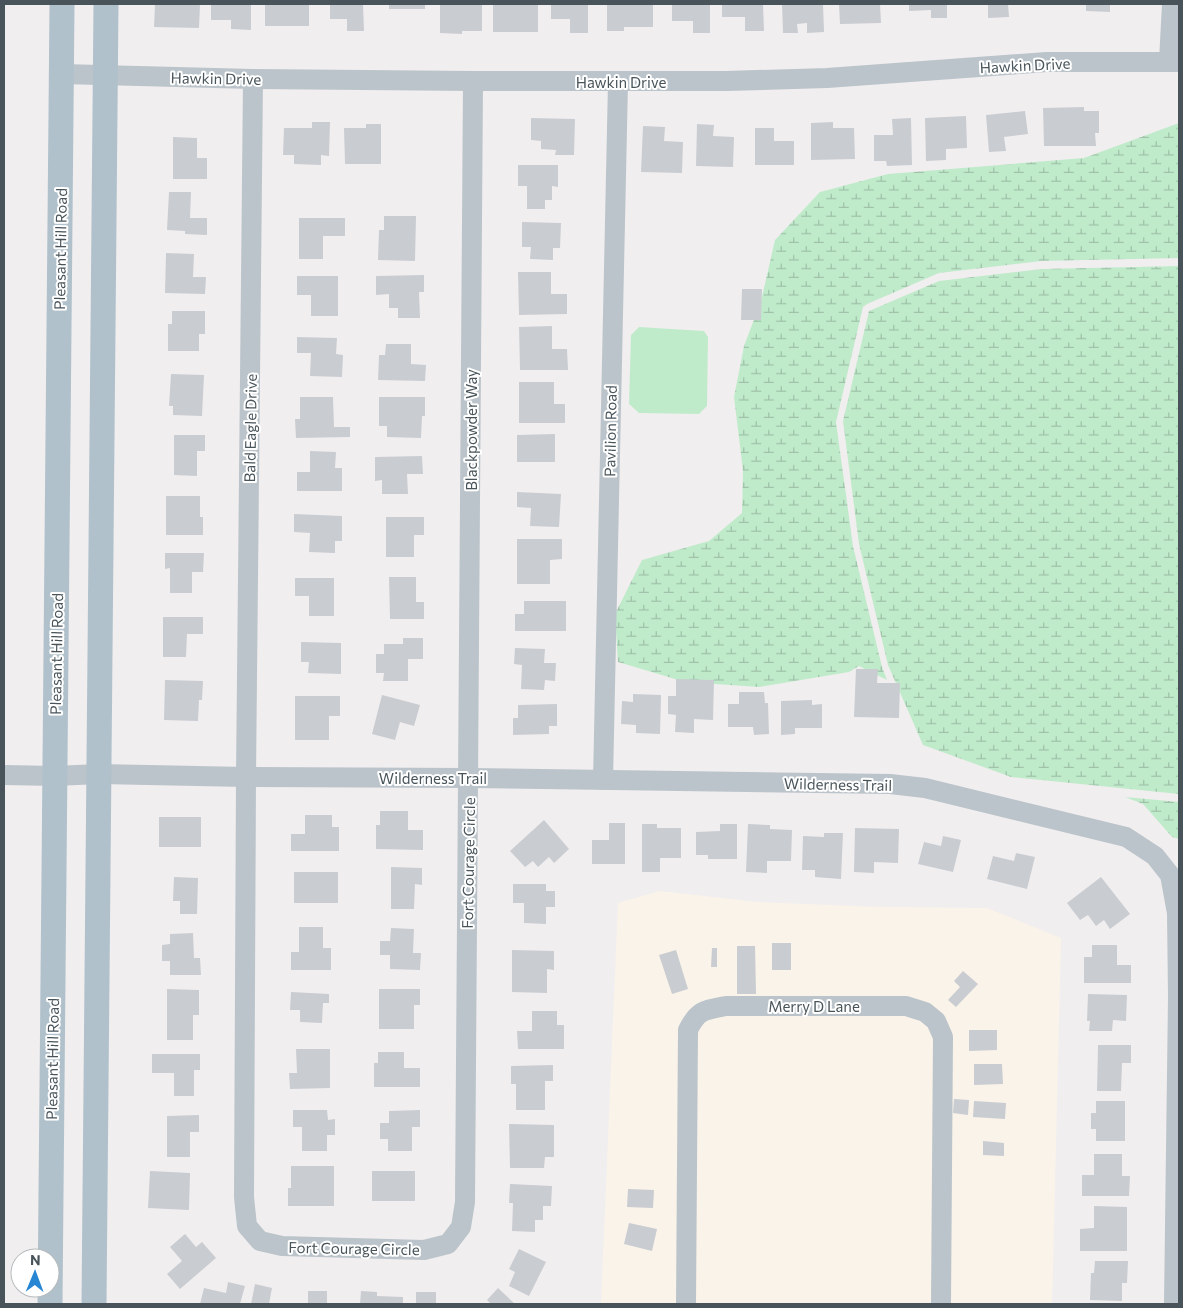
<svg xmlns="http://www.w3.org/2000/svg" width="1183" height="1308" font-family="Commissioner,sans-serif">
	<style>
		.commercial { fill: #faf3e9 }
		.wetland { fill: url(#wetland-marsh) }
		.green { fill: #c0ebcb }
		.building { fill: #c9ccd1 }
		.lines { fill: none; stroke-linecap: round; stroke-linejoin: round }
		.minor { stroke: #bbc4ca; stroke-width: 20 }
		.major { stroke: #b0c1cb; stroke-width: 25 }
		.labels { text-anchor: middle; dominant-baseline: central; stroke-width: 4; stroke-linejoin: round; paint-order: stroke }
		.street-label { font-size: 15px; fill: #48545a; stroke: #fff }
	</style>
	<defs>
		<pattern id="wetland-marsh" width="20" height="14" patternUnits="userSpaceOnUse" patternTransform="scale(1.25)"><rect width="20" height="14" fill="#c0ebcb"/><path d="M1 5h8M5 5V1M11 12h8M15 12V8" fill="none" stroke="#9ec1a8"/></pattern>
	</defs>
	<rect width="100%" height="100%" fill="#f1eeef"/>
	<g class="commercial">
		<path d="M660,891l96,11 122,5 109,1 74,30 -9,366h-103l-8,-290 -250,-5 -12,295h-78l17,-401z"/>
		<path d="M905,1015l17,5 7,7 6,12 -2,265h-238l1,-271 5,-9 10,-6 15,-2z"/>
	</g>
	<g class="wetland">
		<path d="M1179,123v135l-138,3 -102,12 -72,31 -4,3 -27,115 17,124 29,121 5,13 -28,-14 -10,6 -90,15 -74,-5 -67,-20 -3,-48 27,-54 67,-19 33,-28 1,-42 -9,-74 10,-51 17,-45 14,-61 45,-48 68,-18 196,-16z"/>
		<path d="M1179,266v528l-168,-17 -88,-32 -35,-80 -29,-121 -16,-123 26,-110 70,-30 102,-12z"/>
		<path d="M1125,797l54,5v37l-7,-2 -29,-33z"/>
	</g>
	<path class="green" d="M639,327l65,4 4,6 -1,69 -8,8 -60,-1 -10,-9 2,-69z"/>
	<g class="building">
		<path d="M155,4h45l-1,24 -45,-1z"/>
		<path d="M211,4h40v26l-20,-1v-9h-20z"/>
		<rect x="265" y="4" width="44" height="22"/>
		<path d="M330,4h33l1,27h-17v-12h-17z"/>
		<rect x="389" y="4" width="36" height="5"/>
		<path d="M440,4h42v27h-20v3l-22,-1z"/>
		<rect x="493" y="4" width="45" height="28"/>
		<path d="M551,4h37v29h-18v-14h-19z"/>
		<path d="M607,4h46v23h-29v4h-17z"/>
		<path d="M672,4h38v29h-17v-12h-21z"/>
		<path d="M722,4h41l1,27h-19v-14h-23z"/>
		<path d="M782,4h41l1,28 -17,1v-10l-10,1 1,9h-15z"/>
		<path d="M839,4h41l1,19 -41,1z"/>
		<path d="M909,4h38v14h-16v-8l-22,1z"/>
		<path d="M988,4h20l1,13 -21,1z"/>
		<path d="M1086,4h24v8l-24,-1z"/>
		<path d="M1084,107v4h15v22h-4l1,13h-52l-1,-38z"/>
		<path d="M1025,111l3,23 -24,3 2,14 -17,1 -3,-37z"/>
		<path d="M966,116l1,32 -21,1v11l-20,1 -1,-43z"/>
		<path d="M531,118l44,1 -1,36h-19l1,-5 -15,-1v-8l-10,-1z"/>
		<path d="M911,118l1,47 -25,1 -1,-5h-12v-26h19l-1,-16z"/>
		<path d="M312,122h18l-1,34 -8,-1v10l-27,-1v-9h-11l1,-27h28z"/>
		<path d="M833,122v6h21l1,31 -44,1v-37z"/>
		<path d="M366,124h15v40h-36l-1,-36h22z"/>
		<path d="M697,124l17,1 -1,11 21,1 -1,30 -37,-1z"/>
		<path d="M643,126l22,1 -1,14 19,1 -1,31 -41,-1z"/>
		<path d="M755,128h19v13h20v24h-39z"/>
		<path d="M173,137l24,1v20h10v21h-34z"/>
		<path d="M518,165h40v22l-6,-1v14h-7v9h-18v-23h-9z"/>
		<path d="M169,192h22l-1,26h17v17l-22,-1v-3l-18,-1z"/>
		<path d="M384,216h32l-1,45 -37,-1 1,-30h5z"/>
		<path d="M299,218h46v18h-22v23h-24z"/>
		<path d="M522,222l39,1 -1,25h-7v12l-23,-1 1,-12h-9z"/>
		<path d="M166,253l28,1 -1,23h13l-1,17 -40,-1z"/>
		<path d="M518,272h33v22h16v20l-48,1z"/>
		<path d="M424,275v17h-5l1,26h-22v-10h-9v-14l-13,1v-19z"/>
		<path d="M297,276h41v40h-27v-21h-14z"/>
		<path d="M742,289h20l-1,31h-20z"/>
		<path d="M172,311h33v23h-6v17h-31v-27h4z"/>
		<path d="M552,326v23h15l1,21h-48l-1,-43z"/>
		<path d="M297,337l40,1 -1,16 7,1 -1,22 -32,-1 1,-23h-14z"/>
		<path d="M386,344h25v20l15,1 -1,16 -47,-1 1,-25h6z"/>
		<path d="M171,374l33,1 -2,41 -29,-1v-9h-4z"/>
		<path d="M519,382h35v22h11v19h-46z"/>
		<path d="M300,397h33l1,30h16v10l-54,1 -1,-19h5z"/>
		<path d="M379,397h46v19h-3l-1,22 -34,-1v-11h-8z"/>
		<path d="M555,434v28h-38v-27z"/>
		<path d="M174,435h31v16h-8v25l-23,-1z"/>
		<path d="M310,451l26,1 -1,16h7v23h-45v-19h13z"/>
		<path d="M422,456l1,18h-16l1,20h-26v-14l-7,1v-24z"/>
		<path d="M517,492l44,2 -2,33 -29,-1 1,-18 -14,-1z"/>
		<path d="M166,496h34v21h3v18h-37z"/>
		<path d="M294,514l48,2v25h-7v12l-26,-1 1,-19 -16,-1z"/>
		<path d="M386,517h38v18h-10v22h-28z"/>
		<path d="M517,539h45v20l-12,1v24h-33z"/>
		<path d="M165,553h39l-1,19h-11v21h-22v-25l-5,1z"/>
		<path d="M389,577h27v25h8v17h-34z"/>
		<path d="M295,578h39v38h-25v-20h-14z"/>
		<path d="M524,601h42v30h-51v-17h9z"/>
		<path d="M163,617h40v17h-16l-1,23h-23z"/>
		<path d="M403,638h20v21h-15v22h-25l1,-8h-8v-19h8v-10h19z"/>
		<path d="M301,642l40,1v31l-33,-1 1,-11h-8z"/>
		<path d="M515,648l30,1 -1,14h12l-1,18 -10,-1 -1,10 -23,-1 1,-24 -8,-1z"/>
		<path d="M856,669h22l-1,14h23l-1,35 -45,-1z"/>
		<path d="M676,679l38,1 -1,40 -19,-1v14l-19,-1 1,-17 -8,-1v-18h8z"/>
		<path d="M165,680l38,1 -1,19h-3l-1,21 -34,-1z"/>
		<path d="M739,692h25l1,11h3l1,31 -15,1 -1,-8h-25v-23h11z"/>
		<path d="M633,694l28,1 -1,39 -24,-1v-8l-15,-1 1,-23 11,1z"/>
		<path d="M382,695l38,10 -6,21 -14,-4 -5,18 -23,-6z"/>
		<path d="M295,696h45v20h-11v24h-34z"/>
		<path d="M812,700v5l10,-1v24h-27v6l-14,1v-34z"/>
		<path d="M557,704v22h-8v8l-36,1v-17h5v-13z"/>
		<path d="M380,811h28v19h15v20l-47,-1v-24h4z"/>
		<path d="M305,815h27v12h7v24h-48v-17h14z"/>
		<rect x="159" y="817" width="42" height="30"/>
		<path d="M544,820l25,29 -15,14 -5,-6 -11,10 -5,-6 -8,6 -15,-16z"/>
		<path d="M609,823h16v41h-33v-24h17z"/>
		<path d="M642,824h15v4h24v30h-21v14h-18z"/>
		<path d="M720,824h17v35h-29v-4h-12v-23l24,-1z"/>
		<path d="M748,824l22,1v4l22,1 -1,31h-24v12l-21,-1z"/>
		<path d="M855,828l44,1 -1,34 -24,-1v11l-20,-1z"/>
		<path d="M824,833h19l-2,46 -26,-2v-7h-13l1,-34 21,1z"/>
		<path d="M943,836l18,4 -8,32 -35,-8 6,-22 17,4z"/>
		<path d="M1016,853l19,4 -8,32 -40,-10 6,-23 21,5z"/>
		<path d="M391,867l31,1v17l-7,-1 -1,25h-23z"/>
		<rect x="294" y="872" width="44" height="31"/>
		<path d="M174,877l24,1 -1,36h-17v-13h-7z"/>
		<path d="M1101,877l29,37 -20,15 -6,-9 -8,6 -8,-11 -8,5 -13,-17z"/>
		<path d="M513,884h33v7h9v16h-9v17l-22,-1v-20h-11z"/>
		<path d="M299,927h24v21h8v22h-40v-18h8z"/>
		<path d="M391,928l23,1 -1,24h8l-1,17 -30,-1v-14h-10v-14h10z"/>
		<path d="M193,933l1,25h6l1,17h-31v-14h-8v-16l8,-1v-10z"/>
		<rect x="772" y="943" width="19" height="27"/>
		<path d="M1092,945h25v20h14v18h-47v-26h8z"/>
		<path d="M737,946h18l1,48h-19z"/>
		<path d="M712,948h5v19h-6z"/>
		<path d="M512,950l42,1v19l-7,-1v24l-35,-1z"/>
		<path d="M676,950l12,39 -16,5 -13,-39z"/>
		<path d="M963,971l15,13 -22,23 -8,-7 12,-13 -6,-6z"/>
		<path d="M167,989l32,1v25h-6v25h-26z"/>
		<path d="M379,989h41v16h-6v24h-35z"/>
		<path d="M291,992l38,2v9h-6l-1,20 -22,-1v-12h-10z"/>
		<path d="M1088,994l39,1 -1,26 -13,-1 -1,11h-23l1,-10h-3z"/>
		<path d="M532,1011h25v14h7v24h-46l-1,-18h15z"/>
		<path d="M969,1030h28v20l-28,1z"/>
		<path d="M1098,1045h33v18h-9l-1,28h-24z"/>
		<path d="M296,1049h34v39l-40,1 -1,-16h8z"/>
		<path d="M378,1052h26v16h16v19h-46v-24h4z"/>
		<path d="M152,1054h48v16h-6v26h-20v-23h-22z"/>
		<path d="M974,1064h28l1,20 -29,1z"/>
		<path d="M553,1065v16h-8v29h-29v-26h-5v-18z"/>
		<path d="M954,1099l15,1 -1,15 -15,-2z"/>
		<path d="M974,1101l32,2 -1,16 -32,-2z"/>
		<path d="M1096,1101h29v40h-29v-12h-5v-16h5z"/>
		<path d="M293,1110h34l1,10 7,-1v16h-8v16h-25v-24h-9z"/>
		<path d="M420,1110v17h-8v24h-24v-12h-8v-16h9v-12z"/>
		<path d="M199,1115v17h-9v25h-23v-41z"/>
		<path d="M509,1124l45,1v32h-9l-1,11h-34z"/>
		<path d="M983,1141l21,2v13l-21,-1z"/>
		<path d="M1094,1154h28v22h8l-1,20h-47v-21h12z"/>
		<path d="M291,1166h43v40h-46v-18h3z"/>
		<path d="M150,1171l40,2 -1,37 -41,-2z"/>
		<rect x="372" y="1171" width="43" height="30"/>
		<path d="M510,1184l42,2 -1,20h-8v14h-8v12l-23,-1 1,-28h-4z"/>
		<path d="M628,1189l26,1 -1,18 -26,-1z"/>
		<path d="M1094,1206l33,1v44h-47v-22l14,-1z"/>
		<path d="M629,1223l28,6 -5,22 -28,-7z"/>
		<path d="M185,1234l11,13 6,-5 14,16 -36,31 -13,-15 15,-13 -12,-14z"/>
		<path d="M519,1249l27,13 -17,34 -20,-10 6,-14 -6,-3z"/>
		<path d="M1095,1261h33l-1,22h-5v18l-32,-1 1,-27h3z"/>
		<path d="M228,1282l17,4 -5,18h-40l4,-16 22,5z"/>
		<path d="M255,1284l17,4 -3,16h-18z"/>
		<path d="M498,1288l17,16h-24l-4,-4z"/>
		<rect x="308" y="1291" width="19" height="13"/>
		<path d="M361,1291l16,1v4l26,1v7h-43z"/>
		<rect x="416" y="1292" width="20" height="12"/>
	</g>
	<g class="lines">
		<g class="minor">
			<path d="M1169,61l3,-57"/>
			<path d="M62,74l191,5 220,2h253l101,-3 220,-16h132"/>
			<path d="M253,79l-7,698 -2,420 3,29 13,15 22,5 142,4 24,-6 13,-17 4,-25 8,-1121"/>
			<path d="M4,775l51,1 44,-2 147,3 223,1 421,6 35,4 201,49 29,19 15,19 7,38 1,84 -4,307"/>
			<path d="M603,780l15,-698"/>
			<path d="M686,1304l2,-274c10,-20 16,-20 38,-24h180l19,6 11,9 7,16 -2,267"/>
		</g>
		<g class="major">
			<path d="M50,1304l12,-1300"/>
			<path d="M94,1304l12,-1300"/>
		</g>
	</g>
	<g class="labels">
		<g class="street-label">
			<text transform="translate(1025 65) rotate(-3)">Hawkin Drive</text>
			<text transform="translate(216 78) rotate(1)">Hawkin Drive</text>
			<text x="621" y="82">Hawkin Drive</text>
			<text transform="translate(60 249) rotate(-89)">Pleasant Hill Road</text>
			<text transform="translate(250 428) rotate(-89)">Bald Eagle Drive</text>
			<text transform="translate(471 430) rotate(-90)">Blackpowder Way</text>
			<text transform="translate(610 431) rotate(-89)">Pavilion Road</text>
			<text transform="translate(56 654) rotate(-89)">Pleasant Hill Road</text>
			<text x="433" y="778">Wilderness Trail</text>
			<text transform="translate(838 784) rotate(1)">Wilderness Trail</text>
			<text transform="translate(468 863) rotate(-89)">Fort Courage Circle</text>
			<text x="814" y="1006">Merry D Lane</text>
			<text transform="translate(52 1059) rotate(-89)">Pleasant Hill Road</text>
			<text transform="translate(354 1248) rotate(1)">Fort Courage Circle</text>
		</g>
	</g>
	<rect width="1183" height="1308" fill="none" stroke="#48545a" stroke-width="10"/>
	<g transform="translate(35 1273) rotate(1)"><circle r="24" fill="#ffffff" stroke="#b6bbbd"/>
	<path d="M0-4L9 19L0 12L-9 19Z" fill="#2686d3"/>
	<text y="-8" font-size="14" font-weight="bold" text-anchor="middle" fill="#48545a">N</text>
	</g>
</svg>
